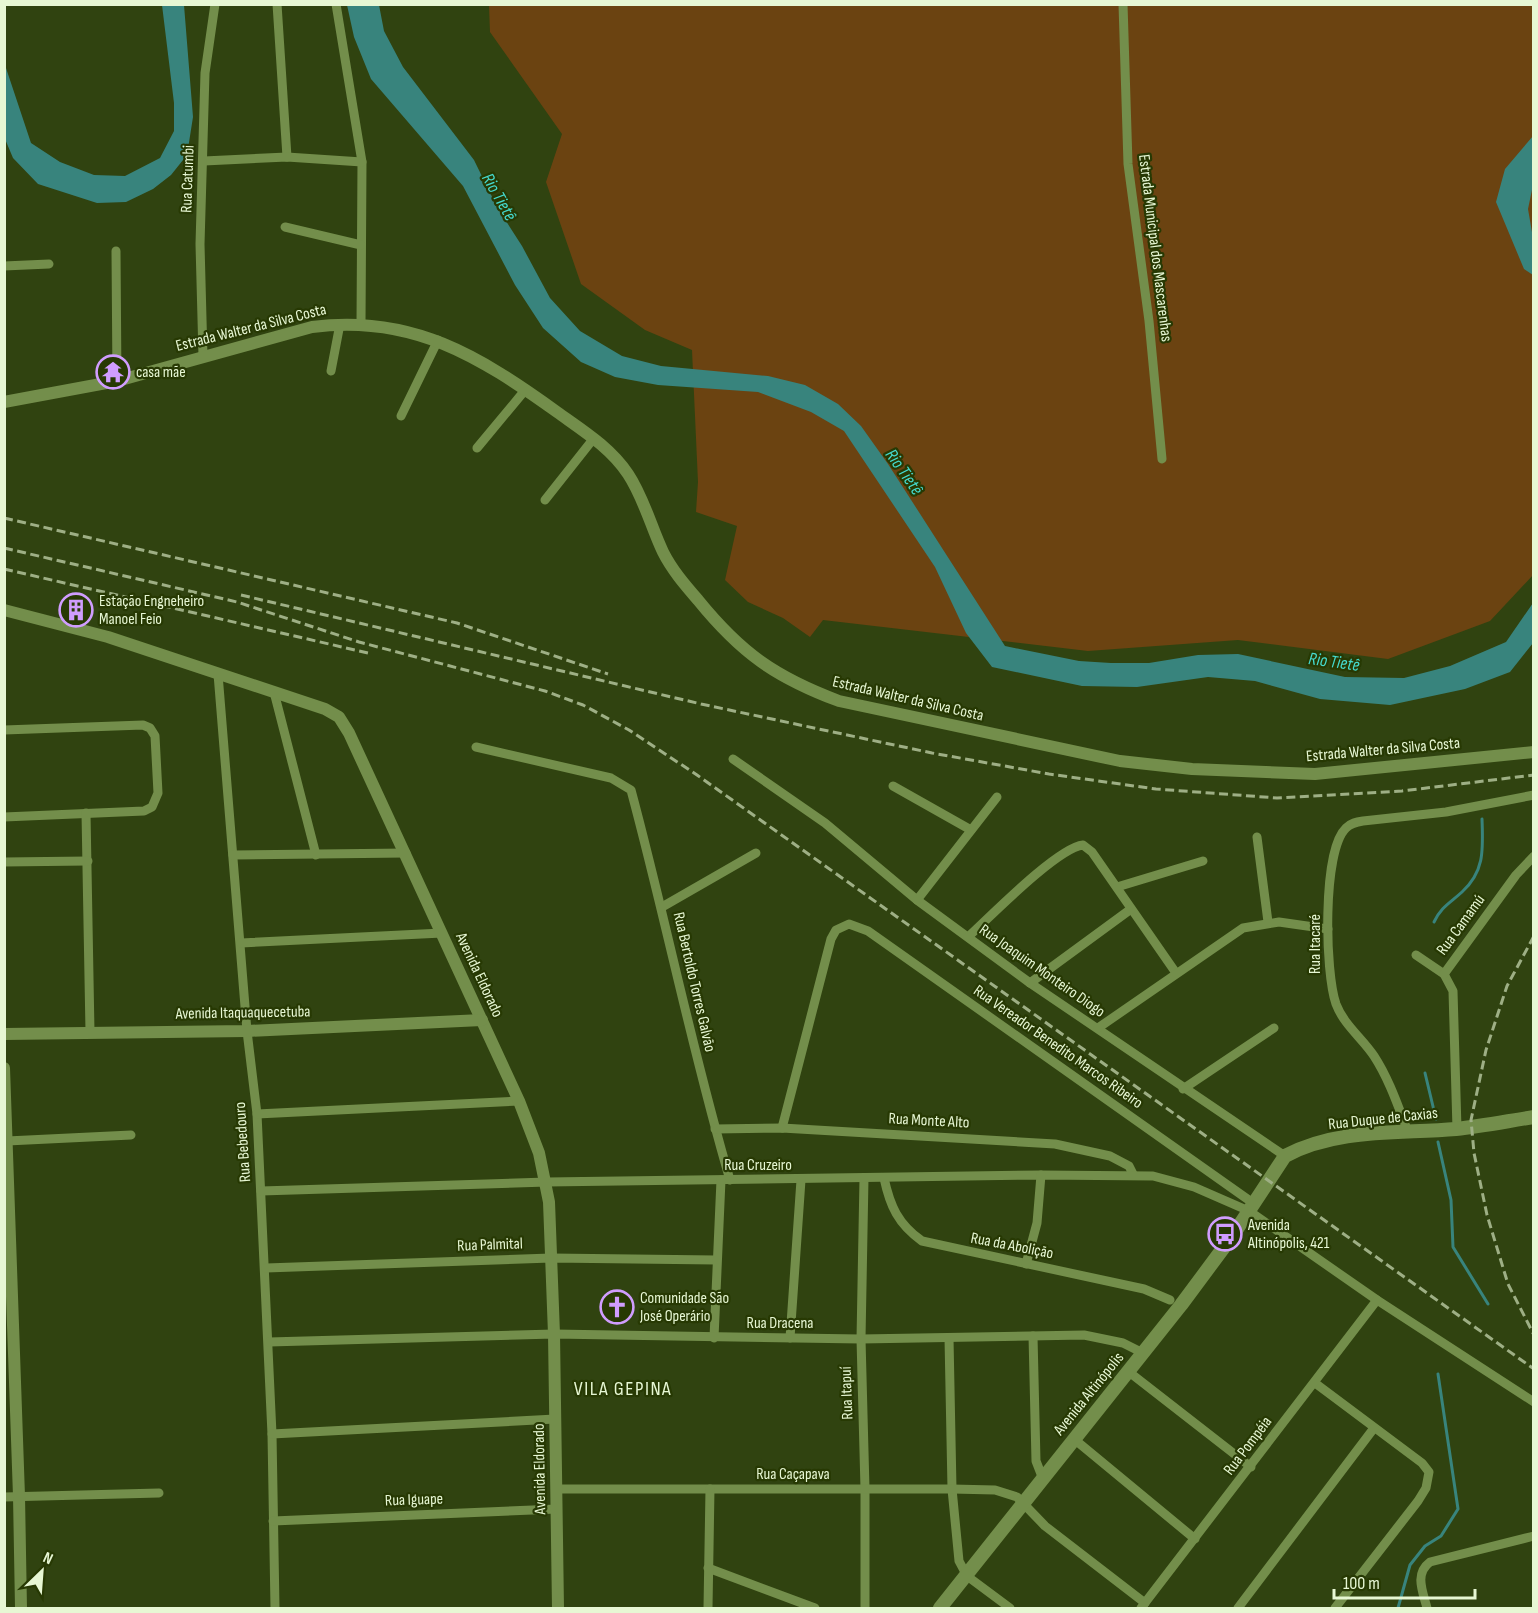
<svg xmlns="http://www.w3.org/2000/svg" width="1538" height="1613" font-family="'Sofia Sans Condensed',sans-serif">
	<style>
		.green { fill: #6b4311 }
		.water { fill: #38847d }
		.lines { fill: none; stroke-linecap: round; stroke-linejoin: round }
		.stream { stroke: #38847d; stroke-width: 3 }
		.minor { stroke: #738e4b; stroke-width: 9 }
		.tertiary { stroke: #738e4b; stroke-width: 12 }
		.secondary { stroke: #738e4b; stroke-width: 14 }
		.rail { stroke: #9eaf85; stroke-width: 3; stroke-dasharray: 9 4.5; stroke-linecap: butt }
		.labels { text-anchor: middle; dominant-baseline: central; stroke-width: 4.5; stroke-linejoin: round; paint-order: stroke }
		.street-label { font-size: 16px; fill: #e7f7d4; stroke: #273903 }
		.poi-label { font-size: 16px; fill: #e7f7d4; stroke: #273903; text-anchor: start }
		.water-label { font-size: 18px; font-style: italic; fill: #45dacf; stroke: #273903 }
		.quarter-label { font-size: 20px; letter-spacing: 1.5px; fill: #e7f7d4; stroke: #273903 }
	</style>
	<rect width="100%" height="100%" fill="#304310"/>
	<path class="green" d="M489,5h1044v570l-43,46 -102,38 -150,-19 -150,11 -265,-31 -13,17 -27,-19 -35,-16 -23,-22 12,-54 -41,-14 2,-30 -6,-132 -47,-20 -64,-46 -35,-102 16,-48 -72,-102z"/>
	<g class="water">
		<path d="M162,5h22l9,112 -6,38 -16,20 -18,14 -27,13 -29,1 -59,-19 -25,-26 -8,-19v-74l26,78 29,19 34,13 31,1 35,-18 14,-27v-28z"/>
		<path d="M347,5h32l5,26 19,36 71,93 23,47 25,39 28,52 30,33 42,25 39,10 107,10 37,9 33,19 23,22 27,38 117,182 74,15 32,2h38l49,-8 40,-1 107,23 59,1 46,-12 56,-24 27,-39v40l-23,29 -45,17 -75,16 -70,-6 -65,-18 -47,-4 -71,10 -55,-1 -90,-19 -26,-34 -31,-66 -91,-136 -33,-19 -53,-20 -100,-7 -43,-8 -34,-15 -38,-34 -28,-43 -52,-99 -92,-107 -17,-42z"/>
		<path d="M1533,136v49l-5,24 5,29v37l-9,-6 -28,-67 9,-33z"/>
	</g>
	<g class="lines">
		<g class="stream">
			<path d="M1434,922c7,-15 16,-19 28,-30 23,-21 21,-43 20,-73"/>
			<path d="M1425,1073l11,46"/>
			<path d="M1438,1142l13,58 2,47 35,57"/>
			<path d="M1398,1608l12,-43 15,-19 16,-10 17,-27 -20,-135"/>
		</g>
		<g class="minor">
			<path d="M277,4l10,153"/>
			<path d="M336,4l26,158 -1,162"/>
			<path d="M1123,4l5,160 21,157 13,138"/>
			<path d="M204,161l83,-4 75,5"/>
			<path d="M285,227l76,18"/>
			<path d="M116,251l1,130"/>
			<path d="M4,266l45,-2"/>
			<path d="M203,356l-3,-112 5,-171 10,-69"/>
			<path d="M331,371l9,-47"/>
			<path d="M401,416l37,-76"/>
			<path d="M477,448l49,-59"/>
			<path d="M545,500l49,-62"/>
			<path d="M218,674l29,357 10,83 15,320 3,174"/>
			<path d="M274,692l42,163"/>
			<path d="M4,730l139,-5 7,3 5,8 3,57 -6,14 -8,4 -140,6"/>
			<path d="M476,747l135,31 20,12c35,130 61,261 99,390"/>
			<path d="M733,759l92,64 92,77 113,83 255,173"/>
			<path d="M893,786l78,44"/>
			<path d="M86,813l4,219"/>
			<path d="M1257,837l11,85"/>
			<path d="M233,855l173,-2"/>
			<path d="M4,862l84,-1"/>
			<path d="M1117,887l86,-26"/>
			<path d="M917,900l80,-103"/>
			<path d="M662,907l94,-54"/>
			<path d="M968,937c22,-20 89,-89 115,-92l9,7 84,121"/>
			<path d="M241,943l201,-10"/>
			<path d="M1416,955l28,19 9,17 4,138"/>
			<path d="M1444,974l72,-99 18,-19"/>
			<path d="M1030,983l101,-74"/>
			<path d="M1098,1028l145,-100 36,-6 49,7"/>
			<path d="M1183,1089l91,-61"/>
			<path d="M257,1114l262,-13"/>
			<path d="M782,1128l49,-189 5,-9 13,-6 19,7 385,272"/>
			<path d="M715,1129l67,-1 273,16 55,12 19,10 4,8"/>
			<path d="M1408,1132c-10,-26 -19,-53 -34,-76 -12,-18 -30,-31 -38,-52 -11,-31 -14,-153 10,-176 5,-5 10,-6 17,-7l83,-9 88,-17"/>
			<path d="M7,1141l124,-6"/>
			<path d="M864,1178l-3,161 4,150v119"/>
			<path d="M884,1178c6,28 14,46 38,63l222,48 26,11"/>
			<path d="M261,1191l286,-9 494,-7 112,1 41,11 55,24 128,89 157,102"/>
			<path d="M1026,1264l11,-41 4,-48"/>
			<path d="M266,1268l285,-10 165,2"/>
			<path d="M1033,1336l3,125 7,18"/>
			<path d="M714,1338l7,-158"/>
			<path d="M790,1338l11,-158"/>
			<path d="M949,1338l3,151 7,72 8,15 43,32"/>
			<path d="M269,1342l285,-8 307,5 223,-4 39,8 20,10"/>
			<path d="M1129,1372l122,95"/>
			<path d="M1315,1383l107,80 7,9 -3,16 -8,13 -83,107"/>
			<path d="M272,1434l283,-15"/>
			<path d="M1074,1439l121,100"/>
			<path d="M557,1489h395l43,1 22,7 28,29 100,77"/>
			<path d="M4,1497l155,-4"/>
			<path d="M273,1521l284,-12"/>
			<path d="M708,1568l107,40"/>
			<path d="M708,1608l2,-119"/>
			<path d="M1141,1608l236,-308"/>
			<path d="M1238,1608l136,-180"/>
			<path d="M1427,1608c-4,-16 -13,-34 3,-46l104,-26"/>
		</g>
		<g class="tertiary">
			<path d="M4,402l113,-21 195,-54c100,-13 167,29 245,85 25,18 53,35 71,62 16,24 23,53 35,78 9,18 22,33 35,48 43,53 77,77 141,101l281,60 72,8 123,5 219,-22"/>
			<path d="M4,610l104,27 217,72 14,8 10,16 170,368 20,52 10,49 5,132 4,274"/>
			<path d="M4,1034l243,-3 235,-11"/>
			<path d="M4,1068l15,428 2,112"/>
		</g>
		<path class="secondary" d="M940,1608l241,-303 52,-70 52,-79c52,-28 114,-22 171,-27 26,-3 52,-8 78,-12"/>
		<g class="rail">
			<path d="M4,518l453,105 151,51"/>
			<path d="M4,548l233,54 122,40 186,49 38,14 46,25 68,45 837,594"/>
			<path d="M4,569l364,84"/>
			<path d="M241,595l460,109 231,49 117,21 107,15 121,9 125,-7 132,-16"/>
			<path d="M1534,936l-27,50 -21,64 -15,70 3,33 13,62 21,69 26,51"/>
		</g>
	</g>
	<defs>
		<symbol id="temple-ring" viewBox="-11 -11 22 22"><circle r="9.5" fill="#273903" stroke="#d09dfe" stroke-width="1.5"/><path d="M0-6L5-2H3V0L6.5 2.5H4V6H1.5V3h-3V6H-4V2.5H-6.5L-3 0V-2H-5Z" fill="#d09dfe"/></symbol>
		<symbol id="building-ring" viewBox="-11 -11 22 22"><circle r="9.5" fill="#273903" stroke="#d09dfe" stroke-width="1.5"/><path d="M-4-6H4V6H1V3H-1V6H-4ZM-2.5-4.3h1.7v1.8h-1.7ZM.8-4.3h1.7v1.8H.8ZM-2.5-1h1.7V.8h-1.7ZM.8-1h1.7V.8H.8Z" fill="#d09dfe"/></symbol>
		<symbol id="bus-ring" viewBox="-11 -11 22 22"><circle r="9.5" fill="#273903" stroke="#d09dfe" stroke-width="1.5"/><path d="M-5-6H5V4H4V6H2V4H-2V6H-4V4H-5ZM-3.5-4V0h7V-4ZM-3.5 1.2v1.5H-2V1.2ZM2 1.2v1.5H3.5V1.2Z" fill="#d09dfe"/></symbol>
		<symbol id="church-ring" viewBox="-11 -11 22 22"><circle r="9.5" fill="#273903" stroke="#d09dfe" stroke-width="1.5"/><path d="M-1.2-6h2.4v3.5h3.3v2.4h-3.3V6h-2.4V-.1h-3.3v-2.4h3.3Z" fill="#d09dfe"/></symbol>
	</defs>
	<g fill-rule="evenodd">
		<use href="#temple-ring" x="94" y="353" width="38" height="38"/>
		<use href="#building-ring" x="57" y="591" width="38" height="38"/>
		<use href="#bus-ring" x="1206" y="1215" width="38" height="38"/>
		<use href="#church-ring" x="598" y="1288" width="38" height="38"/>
	</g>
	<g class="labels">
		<g class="street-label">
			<text transform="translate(188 179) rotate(-88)">Rua Catumbi</text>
			<text transform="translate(1155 248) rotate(83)">Estrada Municipal dos Mascarenhas</text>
			<text transform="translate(251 328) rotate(-14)">Estrada Walter da Silva Costa</text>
			<text transform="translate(908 699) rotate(13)">Estrada Walter da Silva Costa</text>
			<text transform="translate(1383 750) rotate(-5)">Estrada Walter da Silva Costa</text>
			<text transform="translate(1461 925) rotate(-54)">Rua Camamú</text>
			<text transform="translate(1315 944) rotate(-90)">Rua Itacaré</text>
			<text transform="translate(1042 971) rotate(35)">Rua Joaquim Monteiro Diogo</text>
			<text transform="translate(479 975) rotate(65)">Avenida Eldorado</text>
			<text transform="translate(694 982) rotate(77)">Rua Bertoldo Torres Galvão</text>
			<text transform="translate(243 1013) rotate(-1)">Avenida Itaquaquecetuba</text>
			<text transform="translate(1058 1047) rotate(35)">Rua Vereador Benedito Marcos Ribeiro</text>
			<text transform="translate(1383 1119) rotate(-6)">Rua Duque de Caxias</text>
			<text transform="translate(929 1121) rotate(3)">Rua Monte Alto</text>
			<text transform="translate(243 1142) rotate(-94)">Rua Bebedouro</text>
			<text x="758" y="1165">Rua Cruzeiro</text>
			<text transform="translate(490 1245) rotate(-2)">Rua Palmital</text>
			<text transform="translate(1012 1246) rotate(11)">Rua da Abolição</text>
			<text x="780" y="1323">Rua Dracena</text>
			<text transform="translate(847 1393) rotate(-92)">Rua Itapuí</text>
			<text transform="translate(1089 1394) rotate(-51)">Avenida Altinópolis</text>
			<text transform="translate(1248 1446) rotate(-53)">Rua Pompéia</text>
			<text transform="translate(540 1469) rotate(-91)">Avenida Eldorado</text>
			<text x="793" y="1474">Rua Caçapava</text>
			<text transform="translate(414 1500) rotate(-2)">Rua Iguape</text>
		</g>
		<g class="poi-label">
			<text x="136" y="372">casa mãe</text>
			<text x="99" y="601">Estação Engneheiro<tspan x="99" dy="18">Manoel Feio</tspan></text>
			<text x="1248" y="1225">Avenida<tspan x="1248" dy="18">Altinópolis, 421</tspan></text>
			<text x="640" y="1298">Comunidade São<tspan x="640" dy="18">José Operário</tspan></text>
		</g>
		<g class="water-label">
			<text transform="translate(499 197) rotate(60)">Rio Tietê</text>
			<text transform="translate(904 472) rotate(55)">Rio Tietê</text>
			<text transform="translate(1334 662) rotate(8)">Rio Tietê</text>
		</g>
		<g class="quarter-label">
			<text x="623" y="1389">VILA GEPINA</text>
		</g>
	</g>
	<rect width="1538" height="1613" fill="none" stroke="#e7f7d4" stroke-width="12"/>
	<g transform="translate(42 1571) rotate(25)" stroke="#273903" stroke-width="4.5" paint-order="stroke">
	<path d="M0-4.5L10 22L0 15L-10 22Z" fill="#e7f7d4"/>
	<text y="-9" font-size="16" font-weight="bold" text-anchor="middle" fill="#e7f7d4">N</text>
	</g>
	<path d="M1334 1589v9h141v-9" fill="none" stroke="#e7f7d4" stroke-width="3"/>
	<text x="1343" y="1589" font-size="18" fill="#e7f7d4" stroke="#273903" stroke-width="4.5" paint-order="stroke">100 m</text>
</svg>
